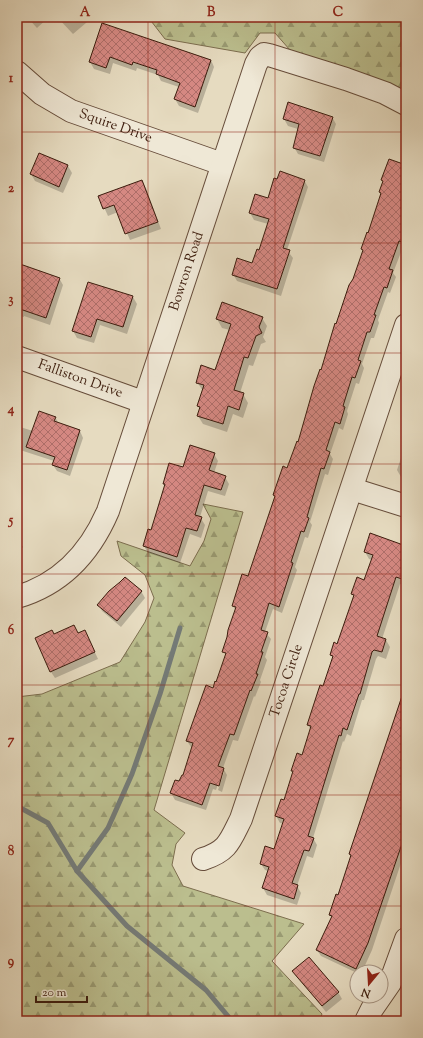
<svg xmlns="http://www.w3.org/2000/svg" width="423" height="1038" font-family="'Sorts Mill Goudy',serif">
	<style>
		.forest { fill: url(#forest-firs); stroke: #7c6d4e }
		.shadow { fill: #0003 }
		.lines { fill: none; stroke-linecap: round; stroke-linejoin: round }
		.stream { stroke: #747a76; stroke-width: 5 }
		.building { fill: url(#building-cross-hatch); stroke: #3c1c0d }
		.minor-casing { stroke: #664c3a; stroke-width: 24 }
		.minor { stroke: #efe8d6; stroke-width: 22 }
		.grid { fill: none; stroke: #8f2418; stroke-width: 1; stroke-opacity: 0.55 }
		.labels { text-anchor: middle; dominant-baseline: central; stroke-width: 3; stroke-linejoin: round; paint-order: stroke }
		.street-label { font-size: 14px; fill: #3c1c0d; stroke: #efe8d6 }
		.neatline { fill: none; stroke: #8f2418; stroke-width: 1.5 }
		.grid-label { font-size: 13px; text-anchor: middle; font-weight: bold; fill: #8f2418 }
	</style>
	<defs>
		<pattern id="forest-firs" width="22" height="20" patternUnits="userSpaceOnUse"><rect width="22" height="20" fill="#bbbe8e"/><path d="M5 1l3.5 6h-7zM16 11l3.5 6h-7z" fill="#999a72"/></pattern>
		<pattern id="building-cross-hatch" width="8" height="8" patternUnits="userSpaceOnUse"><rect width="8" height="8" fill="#d58882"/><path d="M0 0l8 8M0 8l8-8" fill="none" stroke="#ae6e69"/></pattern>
	</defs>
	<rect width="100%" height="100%" fill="#e6dbc0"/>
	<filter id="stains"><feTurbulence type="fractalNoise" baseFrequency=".005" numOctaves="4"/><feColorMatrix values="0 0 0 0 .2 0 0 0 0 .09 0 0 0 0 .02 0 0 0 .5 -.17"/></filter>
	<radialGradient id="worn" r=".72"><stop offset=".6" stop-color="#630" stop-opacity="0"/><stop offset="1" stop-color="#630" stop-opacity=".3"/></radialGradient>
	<g class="forest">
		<path d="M148,17h258v80l-18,-14 -98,-33 -15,-17h-15l-15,20 -80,-14z"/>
		<path d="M203,504l40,8 -89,298 31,23 -9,11 -4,21 11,21 121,38 -32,37 50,53 -3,7h-302v-324l25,-3 78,-32 25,-40 9,-24 -9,-23 -24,-19 -4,-15 73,25 14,-25 7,-22z"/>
	</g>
	<g class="shadow">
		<path d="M27,17h22l-12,11z"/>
		<path d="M57,17h36l-20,17z"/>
		<path d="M103,24l108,36 3,7 -16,46 -19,-7 -4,-7 4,-12 -18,-6 -3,-6 -21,-7 -1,3 -23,-8 -3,11 -16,-5 -4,-7z"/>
		<path d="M332,117l4,7 -12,38 -26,-8 -4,-7 4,-18 -10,-3 -4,-7z"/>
		<path d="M40,154l28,12 4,7 -9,20 -28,-12 -4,-7z"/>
		<path d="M406,166v80l-1,1h-2l-10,26 3,4 -6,16 -2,-1 -10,28 1,3 -5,15h-3l-9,26 2,4 -5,16 -3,-1 -9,28 1,3 -5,16 -4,-2 -9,26 3,5 -5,16 -3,-1 -15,48 2,3 -4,13 -3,-1 -10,30 2,3 -15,43 -9,-4 -8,23 6,7 -6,18 2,3 -7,20 1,2 -6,15 -1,-1 -16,45 -5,-1 -10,28 4,7 -5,17 -4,-2 6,-18h-2l-6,18 -3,-1 -7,21 -31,-10 -4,-7 12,-16 10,-29 -2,-1 -4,-6 30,-58 9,-27 -2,-4 12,-41 -3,-5 16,-29 38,-108 12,-26 38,-118 26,-74 -1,-2 20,-54 -2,-3z"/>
		<path d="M304,180l4,7 -21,63 6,8 -12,38 -44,-15 -4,-7 20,-10 7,-13 8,-27 -14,-4 -4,-7 18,-14z"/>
		<path d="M142,181l4,7 15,41 -31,11 -12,-28 -10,4 -9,-20z"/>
		<path d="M17,264l42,14 4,7 -13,40 -26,-9v1l-7,-2z"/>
		<path d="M89,283l44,14 4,7 -10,30 -27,-9 -6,18 -17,-5 -4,-7z"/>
		<path d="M262,318l5,8 -4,11 3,5 -5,2 -8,22 -4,-1 -9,28 3,1 5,9 -5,15 -10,-4 -6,18 -24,-8 -5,-8 2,-6 -2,-4 5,-15 -6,-9 19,-11 14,-41 -8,-2 -5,-9z"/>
		<path d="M55,417l4,7 21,7 3,7 -13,38 -13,-5 -4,-6 1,-4 -37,-12v-23l16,5z"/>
		<path d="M406,443v35l-5,-1 -4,-7z"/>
		<path d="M214,454l4,7 -4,12 11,4 4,7 -4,12 -17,-5 -8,26 5,8 -4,13 -11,-4 -10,29 -32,-10 -4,-7 7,-15 14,-45 -1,-2 19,-16z"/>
		<path d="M17,538l6,9 -6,6z"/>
		<path d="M406,547v39l-6,-2 -18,55 4,1 4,7 -4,12 -8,-3 -2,3 -12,41h-2l-11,36 -4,-2 -3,8 -1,-1 -30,97 4,7 -4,13 -6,-2 -10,30 4,7 -4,12 -30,-10 -4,-7 5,-17 -3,-1 -4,-6 14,-14 9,-26 -4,-1 -4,-7 9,-15 9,-28 -2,-2 11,-15 8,-26 -3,-5 16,-38 9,-28 -2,-4 7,-10 16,-48 -2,-3 12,-13 8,-21 -3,-1 -4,-7z"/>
		<path d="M141,591l4,7 -24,29 -19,-16 -3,-6z"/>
		<path d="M85,631l13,28 -43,19 -4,-6 2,-37 26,-1z"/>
		<path d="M406,691v157l-34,102 -10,22h-5v1l-36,-17 -4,-6 15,-32 -2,-4 9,-18 13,-40 -2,-2z"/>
		<path d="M298,977l40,15 4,7 -16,13z"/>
	</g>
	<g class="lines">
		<g class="stream">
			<path d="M17,806l31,17 29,48 50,55 79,64 26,31"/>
			<path d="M77,871l31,-43 24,-54 28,-80 20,-66"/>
		</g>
	</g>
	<g class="building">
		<path d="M102,23l109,37 -16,47 -21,-8 6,-16 -24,-9 1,-4 -24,-8 -1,3 -22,-8 -4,11 -17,-6z"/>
		<path d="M288,102l45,15 -13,39 -27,-8 6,-24 -16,-5z"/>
		<path d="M39,153l29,12 -9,22 -29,-13z"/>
		<path d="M389,159l17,6v65l-4,12 -3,-1 -10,28 4,1 -6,18 -3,-1 -10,28h2l-6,17h-3l-9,28 3,1 -6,17 -3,-1 -9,29 2,1 -5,17 -5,-2 -9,28 4,2 -6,17 -3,-1 -14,49 2,1 -5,14 -3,-1 -10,31 2,1 -14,44 -10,-4 -8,27 7,2 -7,20h2l-7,22h2l-7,17 -1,-1 -16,45 -4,-1 -12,32 6,2 -5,18 -9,-3 -8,22 -32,-12 5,-13 4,1 3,-6h1l10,-32 -7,-2 20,-56 7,3 2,-7 1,1 10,-29 -4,-1 5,-15 1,-7 8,-23 -4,-1 10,-32 6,2 27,-80 -2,-1 10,-29 4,2 10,-27 1,1 16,-56 6,-17 1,1 14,-47 1,1 13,-39 4,-6 10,-29 -2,-1 6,-17 1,1 13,-40 -2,-1 4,-11 -2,-1z"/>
		<path d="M280,171l25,9 -22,68 7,2 -13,39 -45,-14 5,-17 15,5 5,-14 2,1 10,-31 -20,-6 6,-19 13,4 6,-20 3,1z"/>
		<path d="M142,180l16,42 -33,12 -11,-29 -11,4 -5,-13z"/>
		<path d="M20,264l40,14 -14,40 -29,-10v-34z"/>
		<path d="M88,282l45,14 -10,31 -26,-8 -6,18 -19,-6z"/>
		<path d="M222,302l41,15 -4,10 3,6 -6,3 -8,22 -4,-1 -10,33 10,3 -5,17 -11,-4 -5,18 -26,-8 3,-9 -3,-1 7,-21 -8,-2 5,-18 14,5 16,-46 -15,-5z"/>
		<path d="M39,411l17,6 -2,4 26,9 -13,40 -15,-5 3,-8 -29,-10z"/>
		<path d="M190,445l25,8 -6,17 17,6 -5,14 -17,-5 -9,30 7,2 -5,14 -11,-3 -9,29 -34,-11 5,-17 3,1 14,-46h-2l6,-21 14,4z"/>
		<path d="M370,533l36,13v22l-4,11 -6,-2 -19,59 9,3 -4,13 -8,-2 -2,2 -12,42h-1l-12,36 -4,-2 -2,8 -2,-1 -31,101 6,2 -5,13 -5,-1 -12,33 6,2 -4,14 -32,-11 7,-21 -9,-3 5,-18 9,3 10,-30 -9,-3 6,-17 3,1 9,-29h-2l6,-18 5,2 9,-29 -4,-1 13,-40 3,1 10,-30 -3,-1 4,-13 3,2 17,-49 -3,-1 6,-17 7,3 9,-25 -9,-3z"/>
		<path d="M125,577l17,14 -25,30 -20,-16 12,-14 11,-9z"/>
		<path d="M74,625l4,8 7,-3 10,22 -45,20 -15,-34 17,-8 2,4z"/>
		<path d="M403,693l3,1v138l-38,111 -12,26 -40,-19 16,-34 -3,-1 7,-21 2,1 13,-40 -2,-1z"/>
		<path d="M309,957l30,35 -17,14 -30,-35z"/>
	</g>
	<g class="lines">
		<defs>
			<g id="minor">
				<path id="s1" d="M17,72l25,22 29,17 151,53"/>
				<path id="s2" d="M17,357l126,45"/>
				<path d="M352,489l54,17"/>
				<path id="s3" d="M17,597c45,-13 73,-44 91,-86l148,-447 4,-7 4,-3 5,1 77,24 39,14 21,11"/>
				<path id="s4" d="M203,859c25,-8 27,-18 38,-40l165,-494"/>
				<path d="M366,1021l6,-12 18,-26 16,-44"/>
			</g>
		</defs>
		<use href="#minor" class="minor-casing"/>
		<use href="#minor" class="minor"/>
	</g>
	<path class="grid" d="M148,17v1004M275,17v1004M17,132h389M17,243h389M17,353h389M17,464h389M17,574h389M17,685h389M17,795h389M17,906h389"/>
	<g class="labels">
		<g class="street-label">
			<text stroke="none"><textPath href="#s1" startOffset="114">Squire Drive</textPath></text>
			<text stroke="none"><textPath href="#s3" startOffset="382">Bowron Road</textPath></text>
			<text stroke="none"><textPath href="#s2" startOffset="67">Falliston Drive</textPath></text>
			<text stroke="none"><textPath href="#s4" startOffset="203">Tocoa Circle</textPath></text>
		</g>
	</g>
	<rect width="423" height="1038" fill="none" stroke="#e6dbc0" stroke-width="44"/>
	<g transform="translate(369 984) rotate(198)"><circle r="19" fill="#efe8d6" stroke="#a79686"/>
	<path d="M0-3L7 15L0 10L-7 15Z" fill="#8f2418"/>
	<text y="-6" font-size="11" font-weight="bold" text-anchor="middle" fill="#3c1c0d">N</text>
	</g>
	<path d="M36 996v6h51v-6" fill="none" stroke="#3c1c0d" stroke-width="2"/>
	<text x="42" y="996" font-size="12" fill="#3c1c0d" stroke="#efe8d6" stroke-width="3" paint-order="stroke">20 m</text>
	<rect x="22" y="22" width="379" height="994" class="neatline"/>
	<g class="grid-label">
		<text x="85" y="16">A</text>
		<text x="211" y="16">B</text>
		<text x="338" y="16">C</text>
		<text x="11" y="82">1</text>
		<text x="11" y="192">2</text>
		<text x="11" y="303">3</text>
		<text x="11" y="413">4</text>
		<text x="11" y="524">5</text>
		<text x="11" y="634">6</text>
		<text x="11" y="744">7</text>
		<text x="11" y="855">8</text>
		<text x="11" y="965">9</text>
	</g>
	<rect width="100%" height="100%" filter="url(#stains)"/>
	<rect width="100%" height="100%" fill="url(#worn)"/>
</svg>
